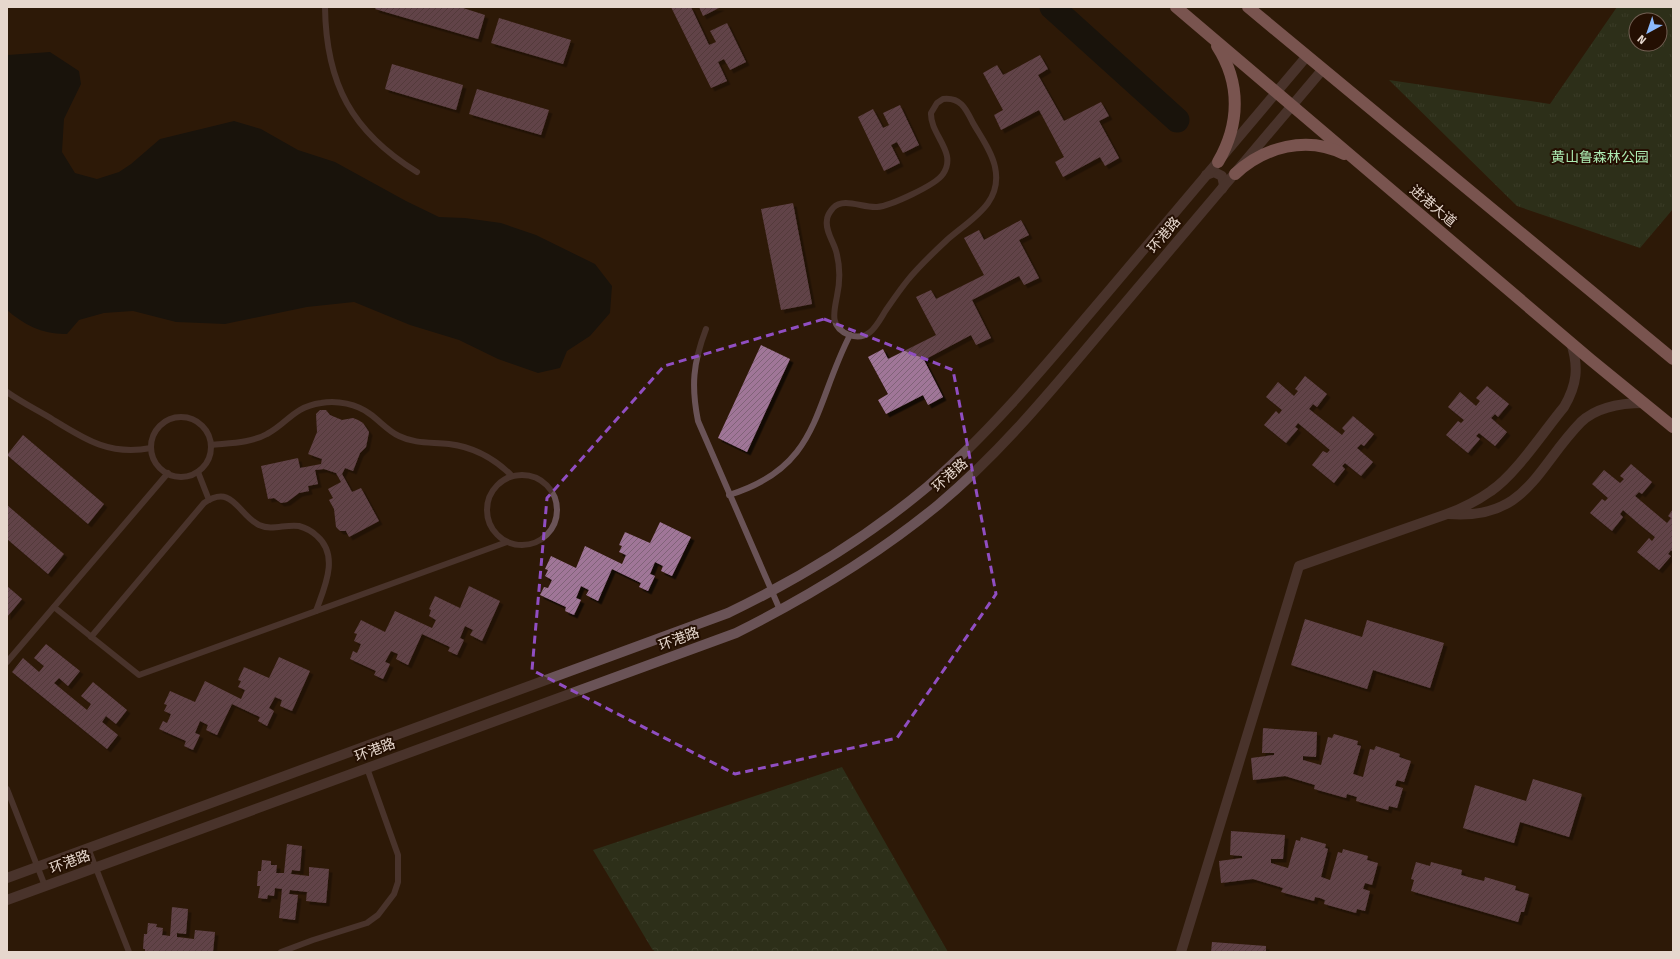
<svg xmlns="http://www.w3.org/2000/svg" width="1680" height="959" font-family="'Fira Sans','Noto Sans SC',sans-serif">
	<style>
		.forest { fill: url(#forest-crowns) }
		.park { fill: url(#park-tufts); fill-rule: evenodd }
		.water { fill: #000c11 }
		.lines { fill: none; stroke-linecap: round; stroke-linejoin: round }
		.river { stroke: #000c11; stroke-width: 25 }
		.building { fill: url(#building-hatch); filter: url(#shadow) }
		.lane { stroke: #6a5357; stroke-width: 6 }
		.street { stroke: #6a5357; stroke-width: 10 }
		.highway { stroke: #d49ba7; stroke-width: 12 }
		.marked { fill: none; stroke: #904ec2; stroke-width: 3; stroke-dasharray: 8 5; stroke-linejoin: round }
		.labels { text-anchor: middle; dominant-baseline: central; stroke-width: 4; stroke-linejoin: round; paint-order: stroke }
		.park-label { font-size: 14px; fill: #adebb2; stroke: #240f02 }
		.street-label { font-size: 14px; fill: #e6d7cd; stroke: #240f02 }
	</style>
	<defs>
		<pattern id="forest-crowns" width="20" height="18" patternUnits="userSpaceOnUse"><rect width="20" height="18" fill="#2d4b30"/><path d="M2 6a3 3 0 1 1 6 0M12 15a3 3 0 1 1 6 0" fill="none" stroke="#4b644d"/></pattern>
		<pattern id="park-tufts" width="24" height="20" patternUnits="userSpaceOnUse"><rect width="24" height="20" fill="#2d4b30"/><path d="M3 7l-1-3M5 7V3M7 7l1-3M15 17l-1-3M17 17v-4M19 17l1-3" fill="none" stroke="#4b644d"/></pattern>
		<pattern id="building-hatch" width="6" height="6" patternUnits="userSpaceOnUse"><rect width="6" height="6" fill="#a07698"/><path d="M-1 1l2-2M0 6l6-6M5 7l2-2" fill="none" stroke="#806378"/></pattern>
		<filter id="shadow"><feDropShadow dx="3.5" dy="3.5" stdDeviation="0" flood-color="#0009"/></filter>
	</defs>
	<rect width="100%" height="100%" fill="#2e1908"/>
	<path class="forest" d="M842,767l106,185h-292l-4,-3 -59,-99z"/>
	<path class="park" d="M1617,7h56v202l-33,39 -123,-42 -128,-126 161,24zM1636,20h24v24h-24z"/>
	<path class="water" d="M50,52l29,19 2,13 -17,35 -2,33 13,21 22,6 22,-7 12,-8 29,-25 74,-18 27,8 37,21 37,12 71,39 33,16 26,1 36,5 35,12 59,29 17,22 -2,27 -20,23 -23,15 -7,17 -22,5 -40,-14 -39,-19 -49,-15 -56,-23 -47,5 -82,17 -49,-2 -43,-11 -29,2 -25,7 -12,14c-23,1 -43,-9 -60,-24v-255z"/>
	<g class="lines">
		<path class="river" d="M1052,7l125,113"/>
	</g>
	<g class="building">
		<path d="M376,7h84l25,8 -7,24 -103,-30z"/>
		<path d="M671,7h20l18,38 7,-3 -6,-11 17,-8 19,39 -16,8 -6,-11 -6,3 9,19 -16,7z"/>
		<path d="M699,7h22l-18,9z"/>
		<path d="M499,18l72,22 -8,24 -72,-21z"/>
		<path d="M1040,55l8,14 -10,6 26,46 37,-19 8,14 -10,5 20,37 -14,8 -5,-9 -37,20 -8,-15 9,-5 -25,-47 -38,20 -7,-15 9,-5 -20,-37 14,-8 6,10z"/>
		<path d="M392,64l71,21 -7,25 -71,-21z"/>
		<path d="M477,89l72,21 -8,25 -72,-21z"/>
		<path d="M900,105l19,40 -16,8 -6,-11 -6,3 9,18 -16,8 -26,-54 15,-8 10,19 6,-3 -6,-12z"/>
		<path d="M793,203l19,101 -31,6 -20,-101z"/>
		<path d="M1021,220l8,15 -10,5 20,38 -15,7 -5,-9 -47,24 19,38 -15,7 -5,-10 -47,25 19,37 -15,8 -5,-10 -37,19 -8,-14 10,-6 -20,-37 15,-8 5,10 48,-24 -20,-38 15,-7 5,9 48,-24 -20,-37 15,-8 5,10z"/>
		<path d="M761,345l29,14 -43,93 -29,-14z"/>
		<path d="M1305,376l22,18 -10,13 -4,-3 -4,5 33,26 3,-4 -3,-3 11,-12 21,18 -10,12 -3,-2 -4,4 16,14 -12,14 -16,-13 -3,3 3,3 -11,14 -22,-18 11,-14 4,2 3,-3 -32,-27 -3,4 3,2 -12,14 -22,-18 12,-14 3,3 3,-4 -16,-13 12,-15 16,14 4,-5 -3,-2z"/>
		<path d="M1487,386l22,18 -11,13 -3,-3 -4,4 16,14 -12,14 -16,-13 -3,3 4,3 -12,14 -22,-18 12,-14 3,2 3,-3 -16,-13 12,-15 16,14 4,-5 -4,-3z"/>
		<path d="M320,410h6l4,5 12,5 11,-2 5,2 5,3 6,9 -3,15 -6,6 -7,18 -8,-3 -3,6 10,18 9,-4 18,33 -30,16 -3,-6h-6l-4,-4 -2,-18 -5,-9 4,-2 -5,-9 13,-7 -5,-9 -12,-4 -9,1 3,14 -10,2 1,5 -10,2 -12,9 -6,1 -7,-5 -6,1 -7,-33 37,-8 2,10 21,-4 1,-5 -14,-5 9,-22 -1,-18z"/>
		<path d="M23,435l81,69 -16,20 -81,-69z"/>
		<path d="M1631,464l21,18 -10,12 -3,-2 -4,4 32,27 4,-5 -3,-2 5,-7v43l-2,-2 -3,4 3,2 -12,14 -22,-18 12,-14 3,3 3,-4 -16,-13 -16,-14 -3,4 3,3 -11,14 -22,-18 12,-14 3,2 3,-3 -16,-14 12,-14 16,13 4,-4 -4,-3z"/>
		<path d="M7,505l57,49 -16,20 -41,-35z"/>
		<path d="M660,522l31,15 -19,39 -11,-5 2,-5 -8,-4 -5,12 5,2 -7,15 -9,-4 2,-4 -29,-14 -14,32 -12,-6 3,-5 -8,-4 -5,12 5,2 -7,15 -9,-4 1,-4 -26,-12 4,-8 4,1 4,-8 -7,-4 3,-6 -3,-1 6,-13 25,12 9,-22 37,18 4,-9 -7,-3 3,-6 -3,-1 6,-13 25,11z"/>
		<path d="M7,586l15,13 -15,18z"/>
		<path d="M469,586l31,15 -18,40 -12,-6 3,-5 -8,-4 -5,12 4,2 -7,15 -9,-4 2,-4 -28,-13 -14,31 -12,-6 2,-5 -7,-3 -6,11 5,2 -7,15 -9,-4 2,-4 -26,-12 3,-8 4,2 4,-9 -7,-3 3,-7 -3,-1 7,-13 24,12 10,-21 37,17 4,-8 -7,-4 2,-6 -2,-1 6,-13 25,12z"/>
		<path d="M1305,619l57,18 5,-17 77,23 -14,45 -57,-18 -6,19 -76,-24z"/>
		<path d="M46,644l34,27 -12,15 -9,-8 -5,5 33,27 4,-6 -10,-8 12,-14 34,28 -11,14 -10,-8 -4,6 16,13 -11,14 -95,-77 11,-14 16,14 5,-6 -10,-8z"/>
		<path d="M279,657l31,14 -18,40 -12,-5 2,-6 -7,-3 -6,11 5,3 -7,15 -9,-5 2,-4 -28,-13 -15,31 -11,-5 2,-5 -8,-4 -5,12 5,2 -7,15 -9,-4 2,-5 -27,-12 4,-8 4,2 4,-9 -7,-3 3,-6 -3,-1 6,-13 25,11 10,-21 36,18 4,-9 -7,-3 3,-6 -3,-1 6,-13 25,11z"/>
		<path d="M1263,728l54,4 -1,25 -13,-1v4l18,5 7,-28 4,1 2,-4 24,7 -1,4 4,1 -8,28 10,3 7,-28 4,1 2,-4 24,8 -1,3 12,4 -7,21 -7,-2 -2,6 8,2 -6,20 -8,-2 -1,4 -32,-9 1,-4 -10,-3 -1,4 -32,-9 1,-4 -30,-9 -32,4 -2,-22 23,-3v-2h-12z"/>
		<path d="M1533,779l49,15 -13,43 -49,-15 -6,21 -51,-15 12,-43 51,16z"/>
		<path d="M1231,831l54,4 -2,24h-12v4l17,5 8,-28 4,1 1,-4 25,7 -1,4 3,1 -7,28 9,3 8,-28 4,1 1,-4 25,7 -1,4 11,3 -6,22 -7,-2 -2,6 7,2 -5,20 -8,-2 -1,4 -32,-9 1,-4 -5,-2 -5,-1 -1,4 -33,-9 2,-4 -30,-9 -32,4 -2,-22 23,-3v-2l-12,-1z"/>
		<path d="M287,844l15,2 -2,25 -8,-1 -1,4 18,2v-9l20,2 -3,34 -20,-2 1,-9 -17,-2 -1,4 9,1 -3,25 -16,-2 3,-29 -7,-1 -1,8 -6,-1 -1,4 -9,-1 2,-12h-3l1,-15h3l1,-11 9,1v4h6l-1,8h8z"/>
		<path d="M1416,862l14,4 1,-4 31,8 -1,5 11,3 12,3 1,-4 31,9 -1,4 14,4 -5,18h-3l-3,10 -107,-31 3,-11 -3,-1z"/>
		<path d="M172,907l16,2 -2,25 -9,-1v4l17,2 1,-9 20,2 -2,20h-68v-3h-2l1,-15h3l1,-11 9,1 -1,3 7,1 -1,7 8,1z"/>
		<path d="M1212,942l54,4v6h-55z"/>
	</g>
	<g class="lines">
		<g class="lane">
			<path d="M325,7c1,77 27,125 92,165"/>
			<path d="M943,99c18,-2 23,10 30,24 8,14 19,29 22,44 8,36 -24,52 -47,72 -14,13 -29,27 -41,42 -8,10 -14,19 -21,29 -9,14 -16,32 -37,25 -20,-8 -15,-23 -12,-39 3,-14 3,-31 -1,-45 -3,-10 -11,-21 -9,-31 0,-5 3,-8 6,-12 11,-11 29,0 44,-1 13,-1 59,-22 66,-33 15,-22 -13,-39 -12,-61l6,-10z"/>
			<path d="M706,329c-13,34 -15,57 -8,92l82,189"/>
			<path d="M7,392c14,10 30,18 45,27 34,21 58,37 99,29"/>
			<circle cx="181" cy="447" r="30"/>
			<path d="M211,445c18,-2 40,-2 56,-11 21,-11 26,-27 54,-31 16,-3 36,1 49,11 10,7 18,17 29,22 16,8 32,6 50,8 25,3 46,15 63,32"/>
			<path d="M198,472l11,28"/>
			<circle cx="522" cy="510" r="35"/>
			<path d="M729,495c91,-28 84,-88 121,-160"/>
			<path d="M54,607l85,68 368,-133"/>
			<path d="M91,637l113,-134c29,-20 34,12 55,22 13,6 26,-1 40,1 7,2 13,5 18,10 23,20 7,52 -1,75"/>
			<path d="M7,662l161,-189"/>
			<path d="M7,789l38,97"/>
			<path d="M88,848l41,104"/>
			<path d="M281,952l32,-12 54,-17 11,-8 16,-21 4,-12v-27l-31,-87"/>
		</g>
		<g class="street">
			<path d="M1206,175l8,-3 8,4 2,9 -2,4"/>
			<path d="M1449,514c78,6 87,-46 132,-92 17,-16 41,-19 63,-19"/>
			<path d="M7,878l721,-265c71,-34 138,-75 199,-126 67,-58 123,-127 180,-194 67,-79 133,-158 200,-237"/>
			<path d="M7,900l729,-267c72,-36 140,-77 202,-128 67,-56 121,-124 177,-190 69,-82 139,-164 208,-246"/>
			<path d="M1181,952l118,-386 148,-52c16,-6 30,-13 44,-23 25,-17 53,-60 73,-84 13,-22 15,-40 7,-64"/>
		</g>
		<g class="highway">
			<path d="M1176,7l415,353 82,67"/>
			<path d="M1248,7l425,352"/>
			<path d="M1217,46c24,37 23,78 1,116"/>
			<path d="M1235,174c29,-27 72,-39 109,-20"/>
		</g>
	</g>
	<path d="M0 0H1680V959H0ZM824,319l129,51 43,224 -99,144 -162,36 -203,-104 15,-172 117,-132z" fill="#2e1908" fill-opacity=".55" fill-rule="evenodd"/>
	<path class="marked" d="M824,319l129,51 43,224 -99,144 -162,36 -203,-104 15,-172 117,-132z"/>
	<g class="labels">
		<g class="park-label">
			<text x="1600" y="157">黄山鲁森林公园</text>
		</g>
		<g class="street-label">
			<text transform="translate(1433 206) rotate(40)">进港大道</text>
			<text transform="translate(1164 235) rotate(-50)">环港路</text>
			<text transform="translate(950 475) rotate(-42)">环港路</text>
			<text transform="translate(679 639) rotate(-20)">环港路</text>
			<text transform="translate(375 750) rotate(-20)">环港路</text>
			<text transform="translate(70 862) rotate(-20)">环港路</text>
		</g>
	</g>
	<rect width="1680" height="959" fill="none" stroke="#e6d7cd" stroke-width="16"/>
	<g transform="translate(1648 32) rotate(220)"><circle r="19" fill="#240f02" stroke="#725f53"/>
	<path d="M0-3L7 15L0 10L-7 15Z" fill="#8bb9fc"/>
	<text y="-6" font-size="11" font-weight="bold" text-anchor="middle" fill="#e6d7cd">N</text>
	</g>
</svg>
